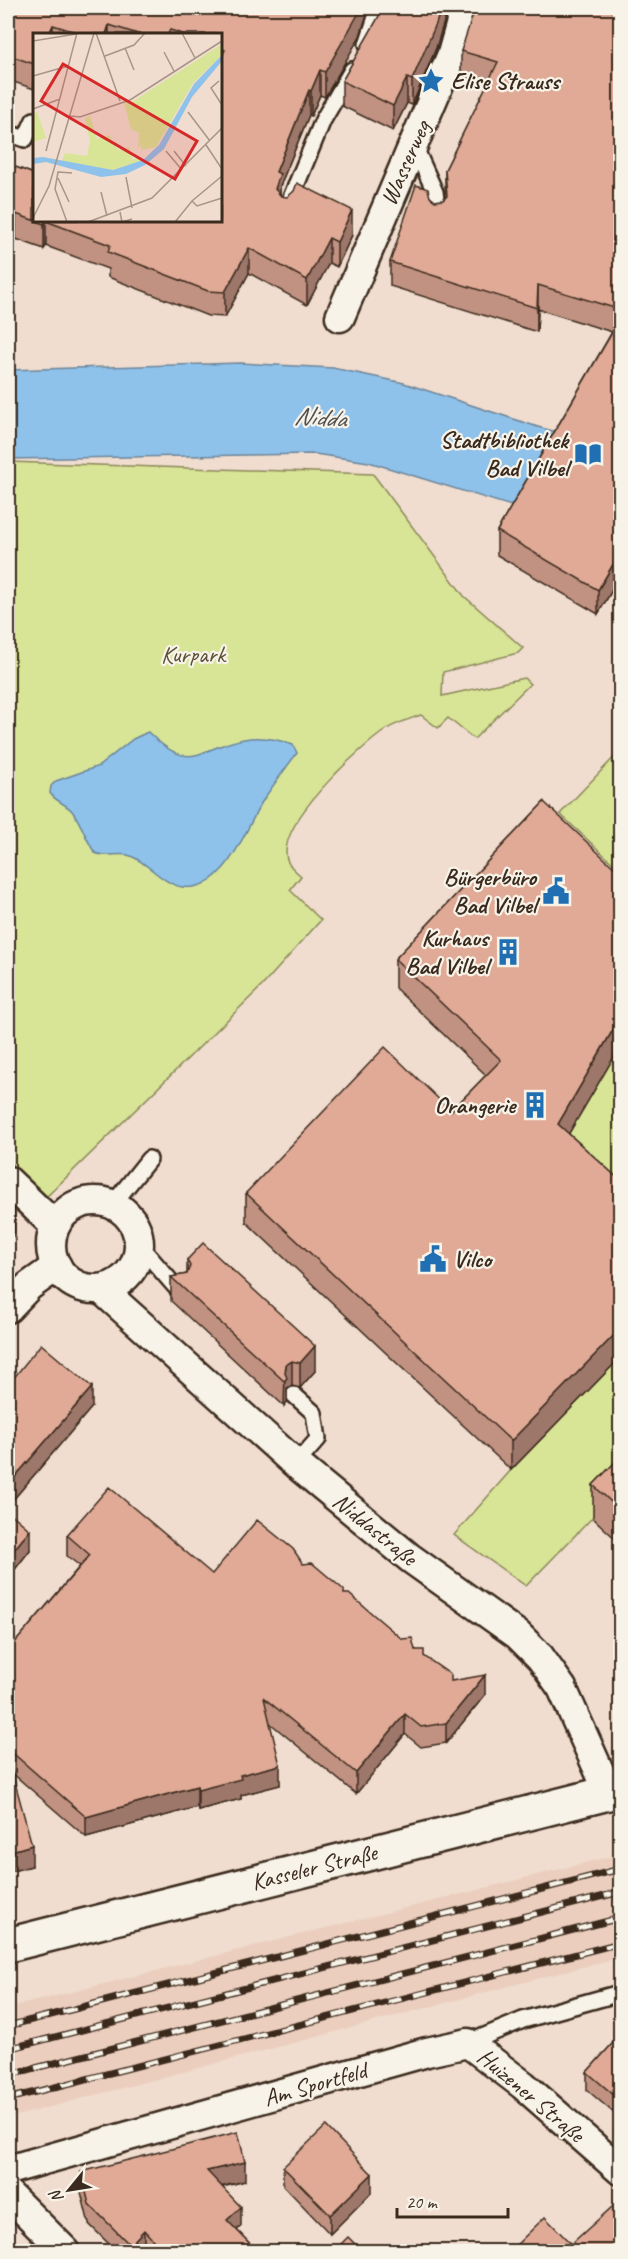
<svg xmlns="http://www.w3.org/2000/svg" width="628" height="2259" font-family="Caveat,sans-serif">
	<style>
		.built { fill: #ebcebe }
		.green { fill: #d8e496; stroke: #8a875a; stroke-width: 1.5 }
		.water { fill: #8ec2eb; stroke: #6d8599; stroke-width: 1.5 }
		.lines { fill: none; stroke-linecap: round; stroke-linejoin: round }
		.service-casing { stroke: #3b2a1e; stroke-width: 20 }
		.minor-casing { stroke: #3b2a1e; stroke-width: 33 }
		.secondary-casing { stroke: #3b2a1e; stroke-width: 38 }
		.service { stroke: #f7f3e8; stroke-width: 15 }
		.minor { stroke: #f7f3e8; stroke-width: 28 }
		.secondary { stroke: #f7f3e8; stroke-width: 33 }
		.rail-casing { stroke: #3b2a1e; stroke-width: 7 }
		.rail { stroke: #f7f3e8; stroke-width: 4.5; stroke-dasharray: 14; stroke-linecap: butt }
		.wall { fill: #c19281; stroke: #3b2a1e; stroke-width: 1.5 }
		.shaded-wall { fill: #9d7769; stroke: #3b2a1e; stroke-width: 1.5 }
		.building { fill: #e0aa96; stroke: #3b2a1e; stroke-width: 1.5 }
		.labels { text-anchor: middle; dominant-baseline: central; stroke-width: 4.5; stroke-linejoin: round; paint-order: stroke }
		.poi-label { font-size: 24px; font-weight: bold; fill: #3b2a1e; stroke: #f7f3e8; text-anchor: end }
		.street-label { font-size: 24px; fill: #3b2a1e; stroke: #f7f3e8 }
		.park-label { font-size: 24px; fill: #5a4f36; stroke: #f7f3e8 }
		.water-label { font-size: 26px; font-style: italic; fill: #505051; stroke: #f7f3e8 }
		.inset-road { fill: none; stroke: #a89588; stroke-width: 1.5 }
		.view { fill: #d62828; fill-opacity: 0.15; stroke: #d62828; stroke-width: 3 }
		.inset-edge { fill: none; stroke: #3b2a1e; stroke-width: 3 }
	</style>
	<rect width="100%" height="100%" fill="#f0ddcf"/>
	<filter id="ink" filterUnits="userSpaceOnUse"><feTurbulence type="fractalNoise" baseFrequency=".0167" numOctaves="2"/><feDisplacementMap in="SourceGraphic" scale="12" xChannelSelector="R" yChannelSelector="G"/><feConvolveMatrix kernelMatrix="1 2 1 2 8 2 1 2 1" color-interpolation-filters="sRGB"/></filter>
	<g filter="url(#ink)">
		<path class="built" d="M620,1854v103l-612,161v-110z"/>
		<g class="green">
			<path d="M8,462l365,12 91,122 59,52 -5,5 -75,19 -1,24 82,-18 6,6 -56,55 -26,-21 -10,10 -17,-13c-11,4 -25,8 -34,14 -27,18 -115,98 -99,133 2,5 9,10 13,14l-11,14 31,30 -59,66 -224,219 -30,-47z"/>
			<path d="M620,751v119l-60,-56z"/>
			<path d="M620,1045v165l-62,-58z"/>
			<path d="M620,1357v132l-94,97 -72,-51 57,-65z"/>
		</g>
		<g class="water">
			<path d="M240,363l93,5 71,15 134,44 82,22 -57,73 -194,-60 -54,-8 -307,5v-89z"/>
			<path d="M148,732c44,43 49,16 96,7 17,-3 33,0 49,6l4,8c-12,16 -24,32 -35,49 -17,28 -37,91 -80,85 -19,-3 -34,-24 -51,-31 -12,-4 -24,2 -36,-3 -9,-13 -13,-29 -23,-42 -7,-8 -16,-9 -22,-18l1,-7 5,-5 43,-15 34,-27z"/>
		</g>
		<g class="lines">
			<defs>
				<g id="service">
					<path d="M367,44l12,-36"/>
					<path d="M8,133l17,6 9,-19"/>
					<path d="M413,143l22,49 3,24"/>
					<path d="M290,200l33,-80 29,-50"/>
					<path d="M113,1204l36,-45"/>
					<path d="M140,1246l40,46"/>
					<path d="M294,1395l20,18 4,26 -22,25"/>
					<path d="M468,2043l55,-23 97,-27"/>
				</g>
				<g id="minor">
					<path d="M340,317l112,-263 13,-46"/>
					<path d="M8,1181l47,45"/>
					<circle cx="95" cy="1245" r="44"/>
					<path d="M102,1290l194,174 114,94 108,77 22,22 22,31 47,105"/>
					<path d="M8,1308l21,-22 28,-20"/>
					<path d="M8,2170l419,-118 41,-9 55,42 97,85"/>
					<path d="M8,2194l58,58"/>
				</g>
				<path id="secondary" d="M8,1945l612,-155"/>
			</defs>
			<use href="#service" class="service-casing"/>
			<use href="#minor" class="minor-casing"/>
			<use href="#secondary" class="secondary-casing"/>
			<use href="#service" class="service"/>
			<use href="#minor" class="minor"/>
			<use href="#secondary" class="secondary"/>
			<defs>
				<g id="rail">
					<path d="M8,2026l612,-157"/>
					<path d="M8,2049l612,-157"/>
					<path d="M8,2075l612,-157"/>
					<path d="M8,2099l612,-156"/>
				</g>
			</defs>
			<use href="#rail" class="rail-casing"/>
			<use href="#rail" class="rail"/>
		</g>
		<g class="wall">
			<path d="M8,8l352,28 -35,61 -5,-2 -9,21 -2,-1 -29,71v9l1,1 71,39 -15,32 -8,-4 -22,42 -58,-32 -24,44 -17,-1 -100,-39v-8l-62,-23 -2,3 -28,-10 -8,21v-96l23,9 189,47v-186h-186v55l-26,-9z"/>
			<path d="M621,13v562l-23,39 -101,-59v-24l115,-199 -74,-23 -1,23 -147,-46v-24l40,-65 5,4 8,-1 2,-2v-28l43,-87 -27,-8v-24z"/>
			<path d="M378,18l58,30 -24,57 -5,-2 -14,28 -51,-25v-25z"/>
			<path d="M544,802l25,332 52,47v176l-110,113 -265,-248v-29l205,-82 35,-36 -91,-87v-29z"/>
			<path d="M187,1260l128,111 -15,17 -8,-2 -5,2v14l-3,4 -113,-105v-24l16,-3z"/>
			<path d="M8,1385l84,22 -80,94v14l18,35 -18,23 -4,-4z"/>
			<path d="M621,1456v88l-28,-26v-33z"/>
			<path d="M67,1535l145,39 91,-10 121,92 27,25 34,14 -39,48 -25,4 -16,-13 -49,60 -86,-71 10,62 -39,10v4l-43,11 -1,-3 -111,30 -74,-64 20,93 -24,6v-231l5,4 67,-79 -13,-10z"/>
			<path d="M621,2034v85l-34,-29v-18z"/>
			<path d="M283,2167l89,25 -42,42 -47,-49z"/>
			<path d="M81,2172l164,9 -22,6 18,39 -4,4 21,22h-113l-1,-2 -2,2h-25l-28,-28 -8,-32z"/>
		</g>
		<g class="shaded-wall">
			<path d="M361,8h8l-9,28 -35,61v-25z"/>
			<path d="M441,8h7l-12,40 -24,57v-25z"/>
			<path d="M53,25v9h-4z"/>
			<path d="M109,25v9h-3z"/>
			<path d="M320,70v25l-9,21v-25z"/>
			<path d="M407,78v25l-14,28v-25z"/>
			<path d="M309,90v25l-29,71v13l-5,15 1,-42z"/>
			<path d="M352,210v25l-15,32v-25z"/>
			<path d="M16,214v25l-8,22v-25z"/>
			<path d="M46,221v25l-2,3v-25z"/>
			<path d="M329,238v25l-22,42v-25z"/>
			<path d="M249,248v25l-24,44v-25z"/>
			<path d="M538,285v24l-1,23v-24z"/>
			<path d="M621,551v24l-23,39v-24z"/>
			<path d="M621,1016v29l-63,107v-28z"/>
			<path d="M14,1210v25l-6,7v-25z"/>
			<path d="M621,1328v29l-110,113v-29z"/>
			<path d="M315,1346v25l-15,17v-25z"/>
			<path d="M292,1361v25l-5,2v14l-3,4 1,-33 1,-8z"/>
			<path d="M92,1387v20l-80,94v13l-4,6v-35z"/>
			<path d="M30,1530v20l-18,23v-21z"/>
			<path d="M485,1675v20l-39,48v-20z"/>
			<path d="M405,1714v20l-49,60v-21z"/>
			<path d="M280,1765v20l-39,10v4l-43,11v-20l42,-15z"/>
			<path d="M197,1786v21l-111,30v-20z"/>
			<path d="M32,1845v21l-24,6v-20z"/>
			<path d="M245,2162v19l-38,9v-19z"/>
			<path d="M372,2174v18l-42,42v-19z"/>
			<path d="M241,2207v19l-14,14v-20z"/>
			<path d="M144,2230v20l-2,2h-12v-7z"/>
			<path d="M621,2244v8h-8z"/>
		</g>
		<g class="building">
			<path d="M8,8h353l-1,3 -35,61 -5,-2 -9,21 -2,-1 -33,82 4,2 -5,15 6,7 6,1 7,-6 3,-8 55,27 -15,32 -8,-4 -22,42 -58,-32 -24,44 -17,-1 -100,-39 2,-7 -64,-24 -2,3 -28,-10 -8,21v-71l23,9 3,-9v56h186v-159l5,-11 -5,-2v-14h-37l-13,-4 -2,4h-30l-29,-9 -3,9h-24l-29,-9 -4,9h-15v30l-26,-9z"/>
			<path d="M382,8h59l-5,16 -24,56 -5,-2 -14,28 -51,-25 36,-63z"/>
			<path d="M475,8h125l21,5v297l-83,-25 -1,23 -147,-46 26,-77 12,4 2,8 5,4 8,-1 4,-4 -2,-26 53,-108 -37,-11z"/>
			<path d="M621,317v234l-23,39 -101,-59z"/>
			<path d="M544,802l77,72v142l-63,108 63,57v147l-110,113 -265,-248 139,-146 66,64 50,-51 -106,-101z"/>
			<path d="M8,1197l6,13 -6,7z"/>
			<path d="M203,1243l112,103 -15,17 -8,-2 -6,4 -1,8 2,5 -3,3 -113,-104 16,-3 3,-8 -3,-6z"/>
			<path d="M41,1344l51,43 -84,98v-100z"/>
			<path d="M621,1456v55l-28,-26z"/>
			<path d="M109,1487l103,87 45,-54 36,29 10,15 9,-1 32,27v4h5l53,45 10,-1 3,12h9v6l27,19v6l34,-6 -39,48 -25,4 -16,-13 -49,59 -92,-75 16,67 -40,10 1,4 -43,11 -1,-4 -111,31 -78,-68v-108l5,4 77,-90 -23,-20z"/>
			<path d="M8,1491l4,3 -4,5z"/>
			<path d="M8,1511l22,19 -18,22 -4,-3z"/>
			<path d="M8,1757l24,88 -24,7z"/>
			<path d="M621,2034v67l-34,-29z"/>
			<path d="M326,2126l46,48 -42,41 -47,-48z"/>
			<path d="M238,2132l7,30 -38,9 34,36 -14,13 31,32h-94l-20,-22 -14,15 -41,-41 -8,-32z"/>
			<path d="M621,2199v45l-8,8h-104l36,-35 26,27z"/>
			<path d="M348,2237l15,15h-30z"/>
		</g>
	</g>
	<defs>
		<symbol id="sight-bare" viewBox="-9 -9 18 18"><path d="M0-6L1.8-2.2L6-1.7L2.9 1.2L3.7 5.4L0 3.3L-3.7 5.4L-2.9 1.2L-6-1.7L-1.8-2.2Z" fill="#1f6fb2" stroke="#f7f3e8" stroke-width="2.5" paint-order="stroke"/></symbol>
		<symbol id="library-bare" viewBox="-9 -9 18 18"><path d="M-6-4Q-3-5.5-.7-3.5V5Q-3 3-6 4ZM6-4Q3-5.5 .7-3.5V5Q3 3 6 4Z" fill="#1f6fb2" stroke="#f7f3e8" stroke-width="2.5" paint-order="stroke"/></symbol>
		<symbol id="civic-bare" viewBox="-9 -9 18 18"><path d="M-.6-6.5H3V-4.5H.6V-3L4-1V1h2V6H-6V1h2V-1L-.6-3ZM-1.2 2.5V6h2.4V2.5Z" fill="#1f6fb2" stroke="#f7f3e8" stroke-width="2.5" paint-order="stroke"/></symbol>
		<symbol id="building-bare" viewBox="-9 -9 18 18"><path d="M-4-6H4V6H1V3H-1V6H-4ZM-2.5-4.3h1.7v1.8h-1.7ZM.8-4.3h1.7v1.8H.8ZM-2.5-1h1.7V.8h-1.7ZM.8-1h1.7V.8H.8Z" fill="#1f6fb2" stroke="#f7f3e8" stroke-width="2.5" paint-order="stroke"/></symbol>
	</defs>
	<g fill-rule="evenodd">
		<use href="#sight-bare" x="412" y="62" width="38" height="38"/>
		<use href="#library-bare" x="569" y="435" width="38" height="38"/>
		<use href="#civic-bare" x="537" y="872" width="38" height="38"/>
		<use href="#building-bare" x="489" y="933" width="38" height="38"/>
		<use href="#building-bare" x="516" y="1086" width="38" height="38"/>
		<use href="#civic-bare" x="414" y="1240" width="38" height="38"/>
	</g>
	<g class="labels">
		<g class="poi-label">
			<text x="451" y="81" text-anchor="start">Elise Strauss</text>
			<text x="568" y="440">Stadtbibliothek<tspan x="568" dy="28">Bad Vilbel</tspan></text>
			<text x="536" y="877">Bürgerbüro<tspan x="536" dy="28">Bad Vilbel</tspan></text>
			<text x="488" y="938">Kurhaus<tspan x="488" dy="28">Bad Vilbel</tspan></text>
			<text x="515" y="1105">Orangerie</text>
			<text x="453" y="1259" text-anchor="start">Vilco</text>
		</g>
		<g class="street-label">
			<text transform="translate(405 163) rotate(-66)">Wasserweg</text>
			<text transform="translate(375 1529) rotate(39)">Niddastraße</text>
			<text transform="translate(314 1867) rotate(-14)">Kasseler Straße</text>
			<text transform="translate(315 2084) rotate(-16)">Am Sportfeld</text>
			<text transform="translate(531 2095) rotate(40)">Huizener Straße</text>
		</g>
		<g class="park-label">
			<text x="193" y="654">Kurpark</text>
		</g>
		<g class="water-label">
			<text transform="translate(320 417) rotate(4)">Nidda</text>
		</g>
	</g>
	<g transform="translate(33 33)">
		<rect width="189" height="189" fill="#f0ddcf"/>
		<path d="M189,11v11l-29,28 -37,64 -15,3v-6l-3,5 1,-16 -8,-4 -7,-27h8zM4,79l9,26 -13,4v-28zM57,83l7,23 12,-4 9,15 11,-3 4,13 5,-3 2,4 -27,9 -51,-9 3,-8 22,3 3,-15 -5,-23z" fill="#d8e496"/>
		<path d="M189,22v6l-30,36 -28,52 -19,16 -19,9 -25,3 -55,-15 -13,2v-6l10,-1 70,13 30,-10 16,-15 35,-61z" fill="#8ec2eb"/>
		<path class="inset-road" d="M63,0l24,68M149,0l13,25M0,8l43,-7M92,15l9,22M131,19l10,19M72,23l29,-11 11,-12M0,43l35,-10M186,48l-8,7 11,17M0,76l27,-10M155,79l22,29M37,83l10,1 50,-17 92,-59M173,112l16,24M13,118l31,-118M133,118l16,19M141,118l12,15M93,144l6,31M25,145l11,24M68,159l6,24M159,168l5,5 25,-8M87,179l2,10 10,-3M0,185l16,-32 45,-153M34,189l-12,-33 3,-17 14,1M55,189l64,-24 70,-70M142,189l17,-21 30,-25"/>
		<path class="view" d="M30,31l134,77 -22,38 -134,-78z"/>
		<rect width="189" height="189" class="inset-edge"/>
	</g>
	<rect width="628" height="2259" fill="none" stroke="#f7f3e8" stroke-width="30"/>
	<rect x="15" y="15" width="598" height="2229" fill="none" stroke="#3b2a1e" stroke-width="2" filter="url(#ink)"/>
	<g transform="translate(69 2190) rotate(240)" stroke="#f7f3e8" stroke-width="4.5" paint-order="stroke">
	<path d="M0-4.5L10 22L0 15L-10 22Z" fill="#3b2a1e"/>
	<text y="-9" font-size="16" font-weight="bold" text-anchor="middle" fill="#3b2a1e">N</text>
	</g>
	<path d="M397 2208v9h111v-9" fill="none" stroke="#3b2a1e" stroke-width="3"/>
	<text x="406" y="2208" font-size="18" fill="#3b2a1e" stroke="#f7f3e8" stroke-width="4.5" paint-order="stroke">20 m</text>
</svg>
